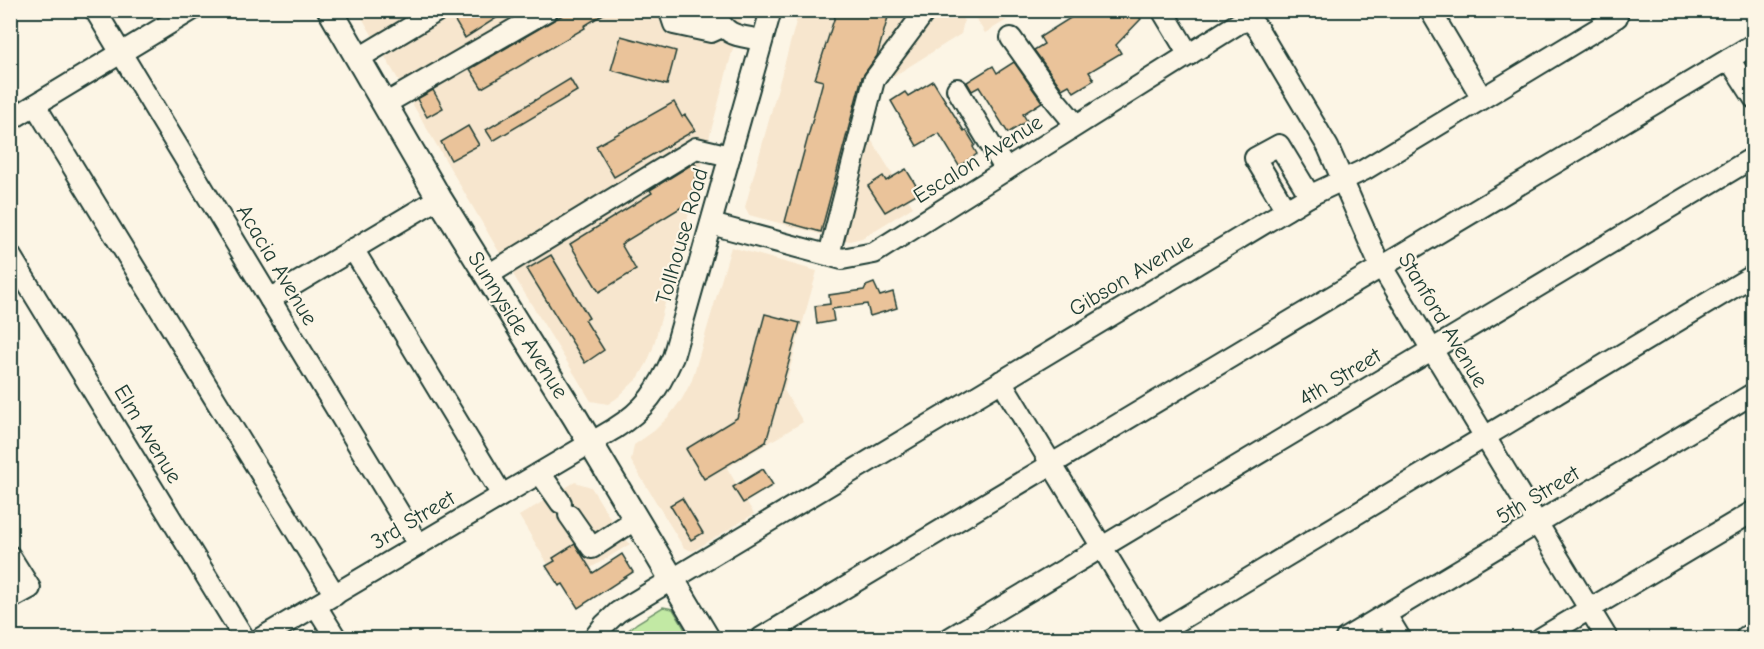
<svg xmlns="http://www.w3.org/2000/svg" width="1764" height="649" font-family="'Comic Neue',sans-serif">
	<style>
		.built { fill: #f7e6ce }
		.green { fill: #c2e9a4; stroke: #70936c; stroke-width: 1.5 }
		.building { fill: #eac39a; stroke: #1f3d34; stroke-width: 1.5 }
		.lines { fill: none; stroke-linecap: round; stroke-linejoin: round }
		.minor-casing { stroke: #1f3d34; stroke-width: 24 }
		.major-casing { stroke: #1f3d34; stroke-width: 28 }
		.minor { stroke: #fcf5e5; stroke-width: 20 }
		.major { stroke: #fcf5e5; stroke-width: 24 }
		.labels { text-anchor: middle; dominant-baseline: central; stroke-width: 4.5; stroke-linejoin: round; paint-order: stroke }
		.street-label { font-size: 22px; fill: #1f3d34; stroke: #fcf5e5 }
	</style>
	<rect width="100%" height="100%" fill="#fcf5e5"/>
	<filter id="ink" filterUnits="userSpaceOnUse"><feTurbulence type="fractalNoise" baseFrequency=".0167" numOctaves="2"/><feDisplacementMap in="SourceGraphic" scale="12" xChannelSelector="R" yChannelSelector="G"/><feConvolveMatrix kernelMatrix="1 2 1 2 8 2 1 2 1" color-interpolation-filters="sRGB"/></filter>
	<g filter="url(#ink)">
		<g class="built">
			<path d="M358,11h385l-90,337 -6,15 -8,14 -22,21 -9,6 -17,-3 -93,-151z"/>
			<path d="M799,11h158l7,10 -3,13 -91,57 -43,145 -78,-21 -4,-8z"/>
			<path d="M971,11h51l-37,22z"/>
			<path d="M867,133l46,74 -51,31 -12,3 -12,-2z"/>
			<path d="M731,247l86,24 -33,119 19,32 -76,46 27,46 -61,37 -9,-3 -53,-87 3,-16 20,-14 15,-15 13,-17 10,-19z"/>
			<path d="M575,482l16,5 24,39 15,18 -69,42 -42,-70z"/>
		</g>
		<path class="green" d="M663,607l10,2 17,29h-71l18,-15z"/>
		<g class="building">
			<path d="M461,10h48l-44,28 -13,-22z"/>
			<path d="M571,10h39l-26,16 1,2 -103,60 -12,-19z"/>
			<path d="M837,10h53l-13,46 -15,21 -41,155 -36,-10 38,-141 -8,-2z"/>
			<path d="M1069,10h63l9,9 -25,26 5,8 -32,19 5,8 -20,12 -5,-7 -7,4 -28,-39 10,-6 -4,-7 32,-20z"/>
			<path d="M621,36l55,15 -9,34 -56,-15z"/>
			<path d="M1014,62l28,40 -19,12 4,7 -19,12 -29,-46 -7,4 -5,-9 26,-16 4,7z"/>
			<path d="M570,79l7,12 -84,50 -7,-11z"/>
			<path d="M933,81l31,50 2,-1 9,15 -2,2 4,7 -18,12 -20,-33 -22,13 -26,-45 14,-9 3,4z"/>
			<path d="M433,90l10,18 -16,9 -10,-18z"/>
			<path d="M674,102l8,15 3,-2 10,15 -81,47 -18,-31z"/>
			<path d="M468,126l11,19 -28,15 -10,-18z"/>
			<path d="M694,163l4,5 -8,34 -69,42 15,26 -37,22 -29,-48 82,-51 -2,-3z"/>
			<path d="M906,169l14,23 -35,20 -17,-26 15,-10 3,5z"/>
			<path d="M551,255l38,63 -4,2 19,30 -19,13 -58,-94z"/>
			<path d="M874,283l6,13 13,-4 4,16 -27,8 -3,-12 -35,5 2,12 -17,3 -2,-18 15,-2 -1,-9 35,-5 2,-4z"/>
			<path d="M765,314l35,9 -34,119 -62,37 -18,-30 51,-31z"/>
			<path d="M763,469l10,16 -30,18 -10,-16z"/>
			<path d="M682,498l21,35 -12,7 -21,-35z"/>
			<path d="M575,544l18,29 29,-19 11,18 -55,36 -15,-24 -4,2 -13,-20 9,-5 -2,-3z"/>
		</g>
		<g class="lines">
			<defs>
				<g id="minor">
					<path d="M95,10l323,534"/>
					<path d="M701,10l14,4c13,24 22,21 46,26"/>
					<path d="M1162,10l27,45"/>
					<path d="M1430,10l52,88"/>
					<path d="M670,12l4,12 37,8 11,-5"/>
					<path d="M1011,38l45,63 20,24"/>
					<path d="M359,58l80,-48"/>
					<path d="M1729,59l25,39"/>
					<path d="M957,89l49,81"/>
					<path d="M385,104l163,-94"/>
					<path d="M35,105l300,490"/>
					<path d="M10,120l182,-110"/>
					<path d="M1286,210l-31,-52 24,-13 31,51"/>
					<path d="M711,224l131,35 32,-6 365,-230 11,-3 8,9 70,118 49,112 230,379"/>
					<path d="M353,249l149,246"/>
					<path d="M10,255l234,383"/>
					<path d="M829,255l45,-175 52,-70"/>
					<path d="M488,275l208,-127 34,8"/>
					<path d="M270,299l169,-101"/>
					<path d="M1001,381l156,257"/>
					<path d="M540,473l21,30"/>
					<path d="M569,515l23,33 44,-29"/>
					<path d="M10,556l20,32 -20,11"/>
					<path d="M316,606l20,32"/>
					<path d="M1386,615l14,23"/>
					<path d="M261,638l353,-209c32,-20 44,-39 59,-72l98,-347"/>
					<path d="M594,638l11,-14 13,-12 695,-418 51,-24 253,-153 -4,-7"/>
					<path d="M761,638l993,-594"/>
					<path d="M950,638l804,-481"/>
					<path d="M1150,638l604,-363"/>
					<path d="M1346,638l408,-245"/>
					<path d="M1541,638l213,-127"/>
				</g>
				<g id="major">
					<path d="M330,10l109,188 136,219 132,221"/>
					<path d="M1748,638l6,-3"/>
				</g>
			</defs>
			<use href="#minor" class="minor-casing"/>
			<use href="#major" class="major-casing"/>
			<use href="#minor" class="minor"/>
			<use href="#major" class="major"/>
		</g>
	</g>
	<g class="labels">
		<g class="street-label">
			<text transform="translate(978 159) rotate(-32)">Escalon Avenue</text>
			<text transform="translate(682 236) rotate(-74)">Tollhouse Road</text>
			<text transform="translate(277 265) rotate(59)">Acacia Avenue</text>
			<text transform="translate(1131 275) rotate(-31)">Gibson Avenue</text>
			<text transform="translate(1443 320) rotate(59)">Stanford Avenue</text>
			<text transform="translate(518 325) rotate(58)">Sunnyside Avenue</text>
			<text transform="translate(1340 377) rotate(-31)">4th Street</text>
			<text transform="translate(148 434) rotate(59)">Elm Avenue</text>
			<text transform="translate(1538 495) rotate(-31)">5th Street</text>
			<text transform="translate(413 520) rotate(-31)">3rd Street</text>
		</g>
	</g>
	<rect width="1764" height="649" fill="none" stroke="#fcf5e5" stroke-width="36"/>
	<rect x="18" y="18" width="1728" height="613" fill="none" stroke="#1f3d34" stroke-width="2" filter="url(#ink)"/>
</svg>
